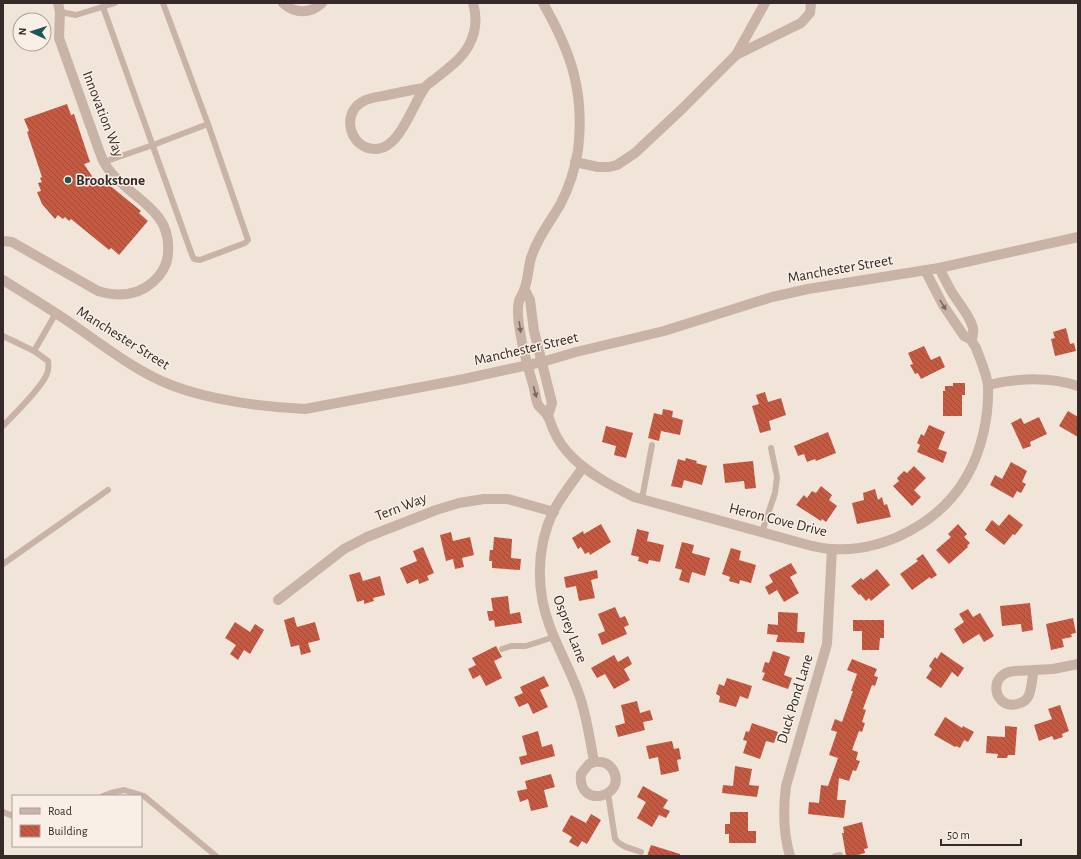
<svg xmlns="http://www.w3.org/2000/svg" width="1081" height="859" font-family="'Alegreya Sans',sans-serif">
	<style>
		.building { fill: url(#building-back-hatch) }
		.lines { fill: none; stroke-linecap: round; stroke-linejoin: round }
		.service { stroke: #c9b3a6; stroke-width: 6 }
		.minor { stroke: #c9b3a6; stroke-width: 10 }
		.tertiary { stroke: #c9b3a6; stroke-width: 10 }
		.oneway { fill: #786860 }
		.poi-dot { fill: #1d5656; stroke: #f9efe6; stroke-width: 1.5 }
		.labels { text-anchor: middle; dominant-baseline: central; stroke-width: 3; stroke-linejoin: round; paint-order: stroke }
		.street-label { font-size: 15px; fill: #352a27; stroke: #f9efe6 }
		.poi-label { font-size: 15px; font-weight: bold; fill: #352a27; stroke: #f9efe6; text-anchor: start }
	</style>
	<defs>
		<pattern id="building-back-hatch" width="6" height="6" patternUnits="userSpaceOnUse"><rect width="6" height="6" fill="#c55a43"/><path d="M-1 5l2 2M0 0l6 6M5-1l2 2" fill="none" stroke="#a14b38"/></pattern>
	</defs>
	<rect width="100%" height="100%" fill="#f1e4d9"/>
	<g class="building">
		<path d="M67,104l4,11 3,-1 16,48 -6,2 13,20 5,-5 39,32 -2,2 9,8 -29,34 -8,-7 -2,2 -38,-31 -2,2 -4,-4 -2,2 -5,-4 -3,4 -13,-15 -5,-12 4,-1 -3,-8 4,-1 -2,-4 2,-1 -15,-45 2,-1 -5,-12z"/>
		<path d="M1066,328l4,16 4,-1 2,8 -21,5 -4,-17 4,-1 -2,-6z"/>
		<path d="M924,346l7,14 9,-4 5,11 -24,12 -3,-6 -3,1 -5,-9 3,-1 -5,-11z"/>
		<path d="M953,383h12v12h-3v21h-19v-25h2v-5h8z"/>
		<path d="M765,392l3,10 13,-4 5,17 -17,6 2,9 -11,3 -8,-27 7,-2 -3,-9z"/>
		<path d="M663,409l10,2 -1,6 11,3 -3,15 -19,-4 -2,10 -11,-3 6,-25 8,2z"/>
		<path d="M1068,411l10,6v20l-19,-11z"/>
		<path d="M1039,417l8,17 -17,8 1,4 -8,3 -12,-26 10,-5 3,6z"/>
		<path d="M929,425l16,7 -7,17 9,3 -4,11 -26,-11 3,-7 -3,-2 4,-9 3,2z"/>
		<path d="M606,426l27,7 -7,25 -12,-3 2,-9 -14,-4z"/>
		<path d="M828,432l8,21 -20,8 -1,-2 -8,3 -3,-8 -6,2 -4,-10z"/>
		<path d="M686,458l11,3 -1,2 11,3 -5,19 -18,-5 -2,8 -11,-2 7,-27 7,2z"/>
		<path d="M753,461l3,27 -11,1 -1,-8 -19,2 -2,-19z"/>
		<path d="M1011,462l16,9 -5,11 4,2 -5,9 -4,-2 -4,7 -23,-13 5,-10 7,4z"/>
		<path d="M914,466l12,12 -12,12 7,7 -9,9 -19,-20 6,-5 -2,-3 7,-7 3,2z"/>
		<path d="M821,486l11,9 -3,5 8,6 -11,16 -4,-3 -1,2 -25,-16 8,-10 3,3 5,-7 4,2z"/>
		<path d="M875,489l3,11 4,-3 2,8 3,-1 4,13 -34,7 -5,-21 12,-3 -1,-7z"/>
		<path d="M1009,514l14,11 -8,10 -2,-1 -9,11 -19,-15 7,-10 7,6z"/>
		<path d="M601,524l10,18 -21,13 -1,-3 -4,2 -4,-7 -3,2 -6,-11 11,-7 1,3z"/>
		<path d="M958,524l9,10 -3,3 6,6 -3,3 1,1 -19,17 -13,-14 15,-13 -3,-3z"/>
		<path d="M637,529l12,3 -2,9 17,4 -4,17 -11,-2 -1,4 -10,-3 1,-4 -8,-2z"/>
		<path d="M451,532l2,9 17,-4 4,18 -12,3 2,9 -9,2 -2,-10 -7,2 -6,-26z"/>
		<path d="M494,537l18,2 -1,19 10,1 -1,11 -28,-2v-7h-3l1,-11h3z"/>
		<path d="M682,542l12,3 -2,8 18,5 -5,18 -13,-4 -3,11 -10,-3 3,-10 -7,-2z"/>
		<path d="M423,547l11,26 -7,3 2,4 -10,4 -1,-5 -11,5 -7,-16 17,-7 -4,-10z"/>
		<path d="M731,548l10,3 -2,9 17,5 -5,18 -11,-3 -1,4 -10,-3 1,-4 -8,-3z"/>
		<path d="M923,554l14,21 -6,4 -1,-2 -18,13 -12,-16 18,-13 -2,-2z"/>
		<path d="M791,563l6,10 -7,4 9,16 -15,9 -7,-12 -8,5 -4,-8 8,-5 -4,-7z"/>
		<path d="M877,569l13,16 -19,16 -2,-3 -3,3 -6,-7 -1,1 -8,-9 10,-8 2,2z"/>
		<path d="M597,570l1,8 -7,2 4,18 -16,3 -3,-15 -10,2 -2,-11z"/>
		<path d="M360,572l3,9 17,-5 5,19 -12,3 1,3 -10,3v-4l-7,2 -8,-27z"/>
		<path d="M508,596l2,18 10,-2 2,11 -27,4 -1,-7 -5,1 -2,-10h6l-2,-13z"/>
		<path d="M1030,603l3,27 -11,2 -1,-8 -19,2 -2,-20z"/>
		<path d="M615,607l5,11 5,-2 4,9 -5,2 3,7 -25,11 -4,-11 7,-3 -7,-17z"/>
		<path d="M968,609l5,8 7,-4 14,23 -10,6 -5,-8 -16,10 -9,-15 10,-7 -5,-8z"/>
		<path d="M778,612l20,1 -1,19h8l-1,11 -28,-1 2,-7 -11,-1 1,-10 10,1z"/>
		<path d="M294,617l3,10 18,-5 5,18 -12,3 3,9 -10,3 -2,-10 -8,2 -7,-27z"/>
		<path d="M1073,618l3,15 -5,1 1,3 -10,2 2,8 -13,3 -5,-26z"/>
		<path d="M853,620h31v18h-4l-1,12h-17v-19h-9z"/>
		<path d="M235,622l15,10 5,-8 9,6 -14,24 -6,-4 -6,10 -8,-6 6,-9 -11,-7z"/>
		<path d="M496,646l6,11 -8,4 8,17 -16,8 -6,-11 -7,4 -5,-10 8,-4 -4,-7z"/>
		<path d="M773,651l17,6 -6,18 8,3 -4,11 -26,-9 3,-7 -3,-1 3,-10 4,1z"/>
		<path d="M941,652l23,16 -6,9 -6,-5 -11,16 -15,-10 6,-9 -3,-3 6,-9 2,2z"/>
		<path d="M614,655l4,7 10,-6 4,8 -8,5 6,11 -16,9 -9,-15 -8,4 -6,-10z"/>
		<path d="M852,659l25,10 -3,7 4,1 -3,9 -3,-1 -9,24 3,1 -4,12 3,1 -3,9 -3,-1 -7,19 6,2 -2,8 4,1 -4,10 -3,-1 -4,11 -10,-3 -2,22h9l-2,18 -36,-4 1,-12 10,1 2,-18 7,1 10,-28 -9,-3 8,-23 -6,-2 4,-11 7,3 11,-31h-2l6,-17 -10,-4z"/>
		<path d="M544,676l5,10 -9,4 8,17 -15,7 -5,-11 -9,4 -5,-10 9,-4 -3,-6z"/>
		<path d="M727,678l25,8 -4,13 -8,-3 -4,11 -17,-5 1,-6 -4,-2 3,-10 5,2z"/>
		<path d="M637,701l3,12 10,-3 3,10 -10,2 2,8 -27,7 -3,-11 10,-3 -4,-18z"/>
		<path d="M1060,705l9,26 -7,3 1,3 -9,3 -2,-4 -13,5 -5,-16 18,-6 -4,-10z"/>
		<path d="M945,717l17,11 1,-2 11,6 -6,10 -4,-2 -4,8 -4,-2 -1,1 -21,-12z"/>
		<path d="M752,723l26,9 -4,11 -8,-2 -6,18 -17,-6 4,-12 -4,-1 3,-9 3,1z"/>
		<path d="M1005,726l12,1 -2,28h-7l-1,3h-10l1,-4 -12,-1 1,-17 18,1z"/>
		<path d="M538,731l4,16 10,-3 3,12 -34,9 -2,-8 8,-2 -5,-19z"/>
		<path d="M672,741l2,8 5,-1 2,11 -4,1 2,11 -18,4 -3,-18 -9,2 -3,-13z"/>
		<path d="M735,766l17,3 -3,16 10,1 -2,11 -35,-4 1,-8 10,1z"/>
		<path d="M551,774l4,13 -11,3 4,17 -17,4 -3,-12 -8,3 -3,-11 10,-2 -2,-8z"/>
		<path d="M643,786l25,14 -5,8 7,3 -4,7 -7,-3 -7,12 -15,-9 9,-16 -9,-5z"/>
		<path d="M730,812h18v19h8v12h-27v-9h-4v-10h5z"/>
		<path d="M591,814l10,6 -14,24 -5,-3 -4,6 -9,-5 3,-5 -10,-6 9,-16 15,8z"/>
		<path d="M862,822l6,26 -4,1 1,4 -7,2v1h-12l-4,-23h2l-1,-6z"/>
		<path d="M651,845l29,9v2h-33z"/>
	</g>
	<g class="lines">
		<g class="service">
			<path d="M103,7l89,248 2,4 6,1 45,-17 3,-3 -40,-116 -45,-121"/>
			<path d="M60,12l16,3 39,-12"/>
			<path d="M104,162l49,-17 55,-21"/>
			<path d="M3,336l31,15"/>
			<path d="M3,426c13,-14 34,-33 43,-50 3,-5 3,-9 2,-15l-14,-10 22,-38"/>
			<path d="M642,499l10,-54"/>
			<path d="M762,532l13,-39 2,-16 -6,-29"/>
			<path d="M3,564l105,-74"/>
			<path d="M502,649l9,-3h15l28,-9"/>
			<path d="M608,793l7,46c6,8 17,10 26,13"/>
			<path d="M103,796l8,-3 13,-3 20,6 72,60"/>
			<path d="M3,812l10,4"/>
			<path d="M835,856l5,-1"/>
		</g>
		<g class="minor">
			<path d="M283,3c12,11 27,11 39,0"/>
			<path d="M543,3c28,49 42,89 35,147 -3,19 -9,38 -18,55 -10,17 -23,33 -29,53 -3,10 -3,23 -7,32 -1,4 -4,8 -5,11 -5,19 9,67 15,87 1,5 2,12 4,17 3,4 8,7 10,12 3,4 3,9 6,14 4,10 11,19 19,27 18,17 39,28 61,39l178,49c6,1 14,3 21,3 52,3 108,-27 134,-73 15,-26 22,-60 21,-90 -1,-12 -8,-27 -12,-38 -1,-2 -4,-5 -4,-8 0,-4 2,-8 1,-12 -3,-12 -13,-23 -20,-34 -5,-8 -9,-17 -14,-26"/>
			<path d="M736,55l65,-32 9,-10 1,-10"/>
			<path d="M424,88c-13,2 -27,5 -41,8 -7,1 -15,2 -21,6 -22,13 -11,48 14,47 24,-1 36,-43 48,-60 2,-4 7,-7 11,-10 12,-10 27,-20 34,-34 7,-13 8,-28 4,-42"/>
			<path d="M575,162l23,5h11l8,-2 18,-12 47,-44 54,-54 29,-52"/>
			<path d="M3,241l9,1 86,49c20,6 39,5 55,-9 8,-7 15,-18 15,-29 4,-44 -37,-54 -59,-83 -4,-5 -7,-11 -9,-17l-41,-115 1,-26 -2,-9"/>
			<path d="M925,270l18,35 21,31 8,4"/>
			<path d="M525,290l5,10 4,31 18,72 -4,13"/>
			<path d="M988,385c30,-7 60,-9 90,1"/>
			<path d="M583,467c-10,15 -22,29 -30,45 -17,36 -17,79 -3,115 9,24 22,46 30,70 7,21 10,43 14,65l-5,2 -8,10c-4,36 47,23 32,-4 -4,-7 -11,-9 -19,-8"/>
			<path d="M278,600l66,-51 23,-12 69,-27 23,-7 25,-4h24l46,13"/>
			<path d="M1034,670c-2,8 -2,17 -5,25 -2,5 -6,8 -12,9 -23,6 -31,-31 -2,-33l38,-2 25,-5"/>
			<path d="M790,856c-7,-23 -7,-46 -4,-70l41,-142 5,-95"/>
		</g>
		<path class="tertiary" d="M3,280c24,15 49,30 72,46 29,20 62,46 96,59 38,15 92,22 134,24l159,-30 78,-17 34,-10 88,-21 108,-34 36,-8 131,-21 139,-31"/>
	</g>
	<defs><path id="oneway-solid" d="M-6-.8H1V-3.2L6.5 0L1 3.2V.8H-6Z"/></defs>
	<g class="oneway">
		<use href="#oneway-solid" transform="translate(943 305) rotate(58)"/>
		<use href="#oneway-solid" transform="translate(520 327) rotate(82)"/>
		<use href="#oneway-solid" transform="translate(535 392) rotate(75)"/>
	</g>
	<circle class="poi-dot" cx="68" cy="180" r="4"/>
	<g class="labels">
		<g class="street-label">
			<text transform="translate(103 114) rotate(69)">Innovation Way</text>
			<text transform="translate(840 269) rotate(-10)">Manchester Street</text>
			<text transform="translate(123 338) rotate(32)">Manchester Street</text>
			<text transform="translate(526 349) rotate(-13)">Manchester Street</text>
			<text transform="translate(401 507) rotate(-21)">Tern Way</text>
			<text transform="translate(778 520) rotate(14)">Heron Cove Drive</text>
			<text transform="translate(570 629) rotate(69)">Osprey Lane</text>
			<text transform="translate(795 699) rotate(-73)">Duck Pond Lane</text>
		</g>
		<g class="poi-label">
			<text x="76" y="180">Brookstone</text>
		</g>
	</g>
	<rect width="1081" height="859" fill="none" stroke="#352a27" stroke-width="8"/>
	<rect x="12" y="795" width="130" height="52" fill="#f9efe6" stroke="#aba09a"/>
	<rect x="20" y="808" width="20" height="6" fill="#c9b3a6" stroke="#aba09a"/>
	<text x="48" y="815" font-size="12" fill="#352a27">Road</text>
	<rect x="20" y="825" width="20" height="12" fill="url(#building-back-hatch)" stroke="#aba09a"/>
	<text x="48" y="835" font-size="12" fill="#352a27">Building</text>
	<g transform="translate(32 32) rotate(273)"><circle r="19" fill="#f9efe6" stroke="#aba09a"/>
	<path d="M0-3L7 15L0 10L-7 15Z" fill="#1d5656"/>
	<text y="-6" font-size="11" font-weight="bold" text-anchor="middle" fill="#352a27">N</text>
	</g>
	<path d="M941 839v6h80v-6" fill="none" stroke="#352a27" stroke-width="2"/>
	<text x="947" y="839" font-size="12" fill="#352a27" stroke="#f9efe6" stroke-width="3" paint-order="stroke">50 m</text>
</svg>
